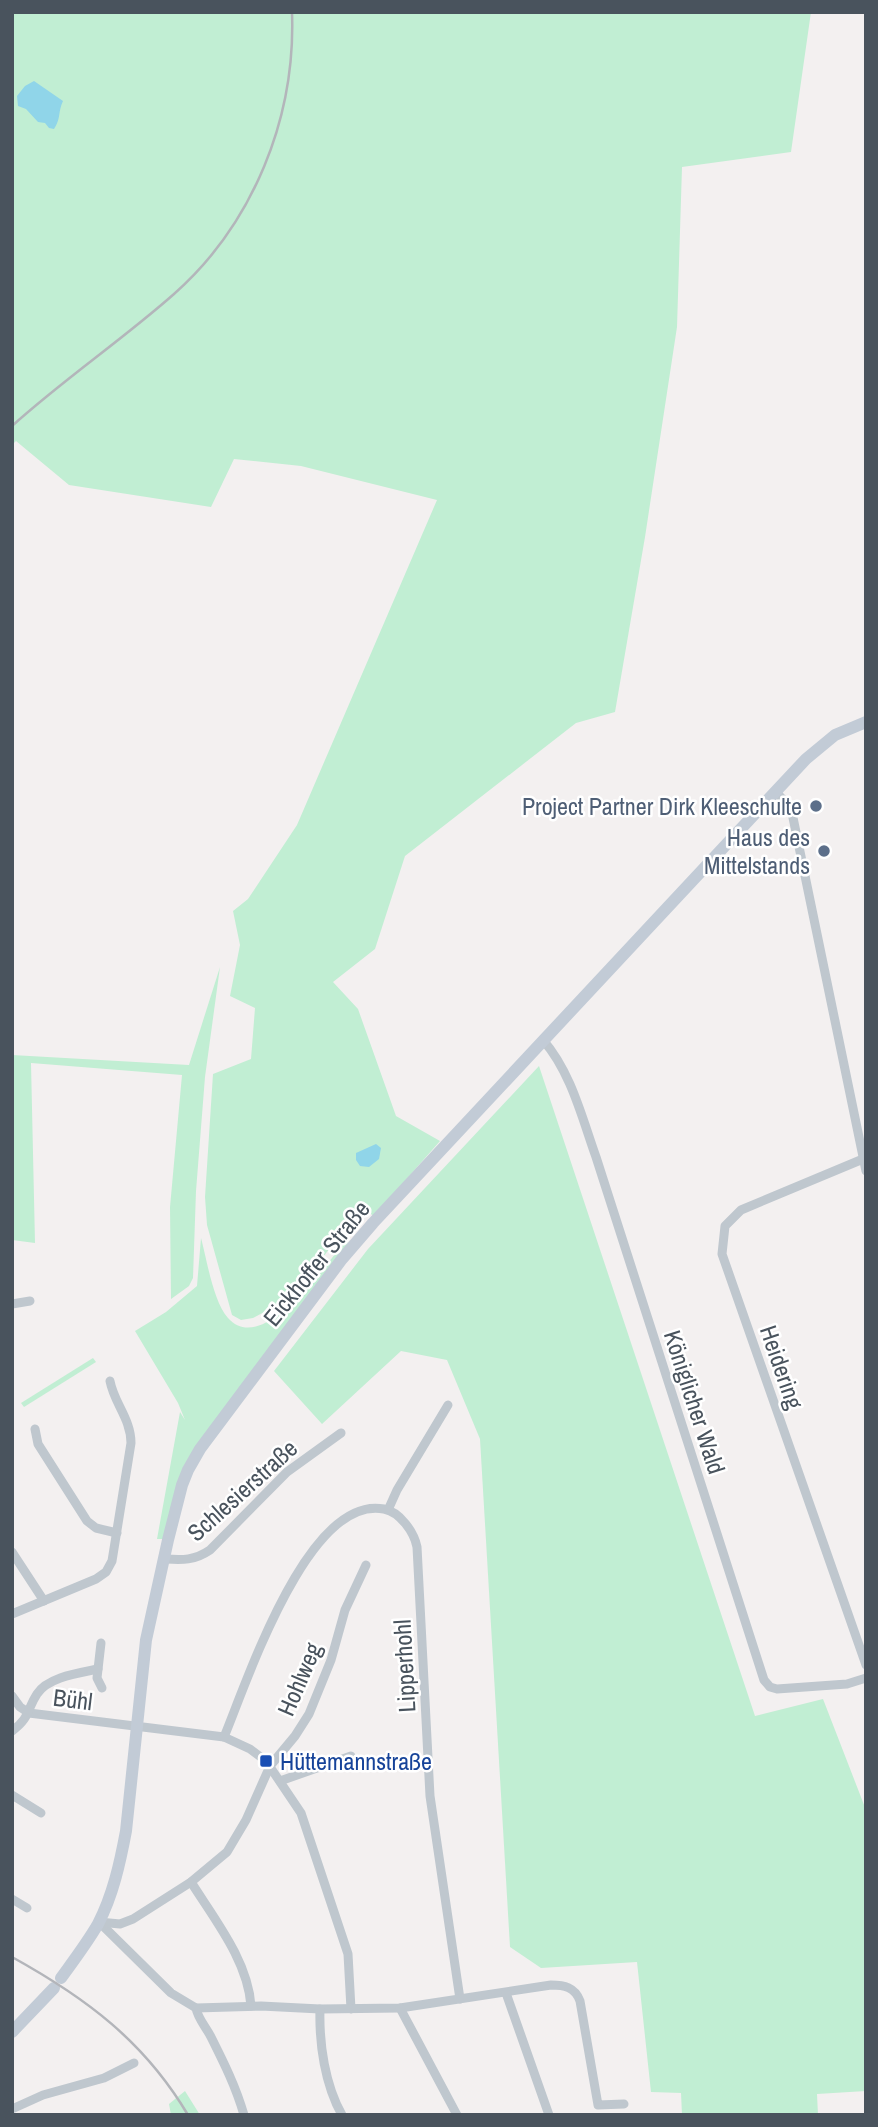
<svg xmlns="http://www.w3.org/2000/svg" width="878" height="2127" font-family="'Archivo Narrow',sans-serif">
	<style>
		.green { fill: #c1eed3 }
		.water { fill: #90d5e9 }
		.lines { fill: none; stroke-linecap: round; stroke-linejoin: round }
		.street { stroke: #bfc7ce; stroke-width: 9 }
		.secondary { stroke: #c2cbd6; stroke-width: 12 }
		.rail { stroke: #b3b5ba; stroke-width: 2.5 }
		.service-dot { fill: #5c6f8a; stroke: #fff; stroke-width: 2.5 }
		.transit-dot { fill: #1a4fb4; stroke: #fff; stroke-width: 2.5 }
		.labels { text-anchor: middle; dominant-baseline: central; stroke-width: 5; stroke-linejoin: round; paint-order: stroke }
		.service-label { font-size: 24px; fill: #4e5e75; stroke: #fff; text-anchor: end }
		.street-label { font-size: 24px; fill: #49535d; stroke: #fff }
		.transit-label { font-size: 24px; fill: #164399; stroke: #fff; text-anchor: start }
	</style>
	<rect width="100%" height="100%" fill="#f3f0f0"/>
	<g class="green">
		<path d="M12,12h799l-20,140 -109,15 -5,160 -32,210 -30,175 -39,11 -171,133 -30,93 -42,33 25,27 38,107 44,25 -66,75 -13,-8 -69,89 -39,21 -12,2 -9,-5 -25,-90 -2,-28 8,-123 38,-15 4,-51 -25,-12 10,-51 -7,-34 15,-12 49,-74 140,-325 -136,-34 -67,-7 -23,48 -142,-22 -53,-44 -4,4z"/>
		<path d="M220,967l-15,110 -9,114 -3,87 -4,8 -18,13 -1,-92 12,-132 -151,-12 4,180 -23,-3v-185l177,10z"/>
		<path d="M539,1066l216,650 68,-17 43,111v281l-49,3 1,21h-136l-1,-22 -30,-1 -14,-130 -96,6 -31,-21 -30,-508 -33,-79 -46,-9 -79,73 -48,-53 94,-122z"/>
		<path d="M348,1237l-1,11 -153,201 -31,90h-6l23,-127 5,8 -7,-17 -43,-72 31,-19 31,-26 4,-48c6,22 12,63 27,80 35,40 101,-57 120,-81z"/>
		<path d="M93,1358l3,4 -72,45 -3,-4z"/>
		<path d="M185,2091l15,24h-29l-2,-11z"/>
	</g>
	<g class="water">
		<path d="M34,81l29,20c-5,10 -2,18 -9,28l-5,-1 -4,-5 -7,-1 -12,-13 -8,-3 -1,-10 8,-10z"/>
		<path d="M376,1144l5,4 -2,11 -10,8 -9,-1 -4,-6v-7z"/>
	</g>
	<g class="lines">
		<g class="street">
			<path d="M776,792l15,16 75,363"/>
			<path d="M543,1040c28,32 39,78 53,117l168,523 6,7 7,2 70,-5 19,-6"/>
			<path d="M863,1159l-122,51 -16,16 -3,28 144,411"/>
			<path d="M12,1304l18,-3"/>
			<path d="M35,1429l3,15 49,77 9,7 21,5"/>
			<path d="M388,1510l9,-20 51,-85"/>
			<path d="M12,1552l32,49"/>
			<path d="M164,1559c18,1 30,2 46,-9l77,-78 54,-39"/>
			<path d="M12,1614l84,-35 10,-7 6,-11 19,-118c0,-24 -17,-40 -21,-62"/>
			<path d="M101,1643l-4,35 5,10"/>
			<path d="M12,1696l8,11 9,6 195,24 26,12 16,12 35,52 47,141 3,55"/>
			<path d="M12,1731c18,-13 15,-22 25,-37 11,-17 42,-21 61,-25"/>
			<path d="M224,1737c23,-55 84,-243 160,-228 16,3 30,23 33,38l13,249 30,203"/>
			<path d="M280,1781l71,-25"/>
			<path d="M12,1795l29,18"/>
			<path d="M191,1882c24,38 57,79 60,124"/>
			<path d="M12,1899l15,9"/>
			<path d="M99,1922l72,71 25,15 65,-2 59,3 80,-1 151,-23c13,0 24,2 29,16l18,104 26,-1"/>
			<path d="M99,1922l21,2 13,-5 58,-37 36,-30 19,-32 24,-54 25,-30 14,-22 22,-54 14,-50 21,-45"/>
			<path d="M506,1993l43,122"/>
			<path d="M196,2008c2,11 10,19 15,29 13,26 25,50 33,78"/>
			<path d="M400,2008l57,107"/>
			<path d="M320,2009c-1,35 5,76 22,106"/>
			<path d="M12,2109l31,-14 61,-17 30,-15"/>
		</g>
		<g class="secondary">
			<path d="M61,1978c13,-18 26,-35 37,-54 15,-29 22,-61 28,-93l20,-191 22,-100 14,-55 6,-15 12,-21 142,-190 31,-36 433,-464 29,-24 31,-13"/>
			<path d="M12,2032l42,-44"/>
		</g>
		<g class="rail">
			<path d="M12,426c52,-47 110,-86 162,-132 79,-70 122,-176 118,-282"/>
			<path d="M12,1957c74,41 132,84 176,158"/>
		</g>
	</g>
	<g class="service-dot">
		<circle cx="816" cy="806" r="7"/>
		<circle cx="824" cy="851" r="7"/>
	</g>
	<rect class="transit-dot" x="259" y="1754" width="14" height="14" rx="3.5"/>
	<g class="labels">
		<g class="service-label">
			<text x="802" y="806">Project Partner Dirk Kleeschulte</text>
			<text x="810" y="837">Haus des<tspan x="810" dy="28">Mittelstands</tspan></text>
		</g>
		<g class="street-label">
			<text transform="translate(316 1263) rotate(-51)">Eickhoffer Straße</text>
			<text transform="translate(782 1367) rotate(71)">Heidering</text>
			<text transform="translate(695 1402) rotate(72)">Königlicher Wald</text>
			<text transform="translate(242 1490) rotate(-42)">Schlesierstraße</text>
			<text transform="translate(404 1666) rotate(-93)">Lipperhohl</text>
			<text transform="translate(299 1679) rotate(-67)">Hohlweg</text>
			<text transform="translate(73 1699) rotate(7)">Bühl</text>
		</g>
		<g class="transit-label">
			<text x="280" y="1761">Hüttemannstraße</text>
		</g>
	</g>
	<rect width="878" height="2127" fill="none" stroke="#49535d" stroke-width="28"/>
</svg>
